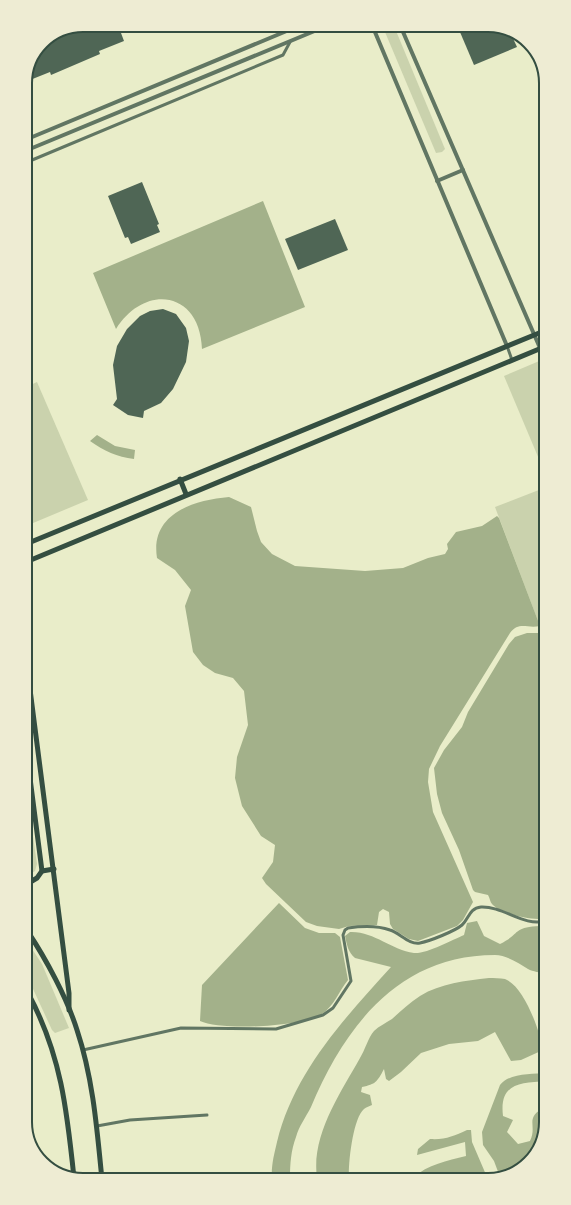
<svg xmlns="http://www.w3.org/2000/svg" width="571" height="1205" font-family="Ubuntu,sans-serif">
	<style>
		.green { fill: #cad2ad }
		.water { fill: #a3b18a }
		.building { fill: #4f6655 }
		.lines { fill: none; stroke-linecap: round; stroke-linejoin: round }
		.minor { stroke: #617663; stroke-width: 3 }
		.tertiary { stroke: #617663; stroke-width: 4 }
		.primary { stroke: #344e41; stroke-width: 5 }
		.trunk { stroke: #344e41; stroke-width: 5 }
		.rim { fill: none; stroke: #344e41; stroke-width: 2 }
	</style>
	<rect width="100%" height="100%" fill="#e9edc9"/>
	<g class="green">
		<path d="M389,25l5,1 51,123 -3,3 -6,1 -51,-121v-4z"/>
		<path d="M544,359v112l-40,-95z"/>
		<path d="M37,382l51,118 -62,26v-139z"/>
		<path d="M544,488l1,140 -4,1 -46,-122z"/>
		<path d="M27,795l10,69 -2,7 -8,5z"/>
		<path d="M28,943l14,21 27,64 -14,5 -3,-3 -24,-52z"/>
	</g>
	<g class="water">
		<path d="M263,201l42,106 -103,42c-2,-58 -57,-66 -86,-20l-23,-56z"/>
		<path d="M97,435l18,11 20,4 -1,9c-17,-2 -30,-8 -44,-18z"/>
		<path d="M229,497l22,10 6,24 4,11 11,12 23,12 70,5 38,-3 25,-10 17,-4 3,-5 -1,-5 9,-12 26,-6 15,-10 2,2 41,108c-13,3 -21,-5 -30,7l-70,113 -11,23 -1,13 5,30 40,90 -10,18 -6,6 -39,15 -9,-2 -16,-10 -3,-5 -1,-12 -6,-3 -4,3 -2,13 -28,1 -10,3 -22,-3 -11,-4 -40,-38 -4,-6 11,-16 2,-17 -14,-9 -19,-30 -7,-28 2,-21 11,-32 -4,-34 -11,-13 -18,-5 -12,-8 -10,-13 -8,-46 6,-16 -16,-20 -18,-12c-7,-44 36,-58 72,-61z"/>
		<path d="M527,633h18v285c-10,4 -46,-5 -53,-14 -2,-2 -2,-6 -4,-9l-13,-3 -2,-2 -14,-40 -17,-37 -5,-19 -3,-26 10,-18 18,-23 6,-15 41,-68 6,-7z"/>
		<path d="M279,903l26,25 14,5h16l5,4 8,43c-9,11 -14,26 -26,34 -20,13 -101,17 -122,7l2,-36z"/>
		<path d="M477,921l7,15 16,8c21,-10 12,-17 40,-18v22l5,4 1,22c-6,-2 -13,-2 -18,-5 -9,-6 -22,-14 -33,-14 -96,0 -150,71 -184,152 -5,10 -12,19 -15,30 -5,13 -6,27 -6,41l-18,1c-1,-13 2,-24 5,-37 17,-70 67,-123 114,-175l-36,-9c-7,-6 -8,-13 -10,-22l5,-4c24,-1 41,18 64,21 13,1 38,-13 50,-18l3,-12z"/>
		<path d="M489,978c5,0 11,0 16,1 19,7 35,52 38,71l-22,10 -10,1 -16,-29 -17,9 -29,3 -28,9 -20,19 -12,9 -3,-2 -2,-10c-7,13 -8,15 -22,18l-1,5 9,3 2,10c-2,1 -6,2 -8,4 -11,9 -16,55 -15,69h-32c-6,-43 23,-84 43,-120 5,-8 8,-20 14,-27 5,-5 12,-8 18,-12 9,-8 17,-16 28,-23 21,-13 45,-15 69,-18z"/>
		<path d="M546,1073v8c-26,2 -47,2 -43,35l10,4 -6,12 11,12 12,-3c8,-17 -7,-22 16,-35v17l-10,32 -29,22h-7l-6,-16 -11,-16 -1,-13 18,-47c9,-12 32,-11 46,-12z"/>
		<path d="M467,1130h4l1,12 15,35 -74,1c15,-14 34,-17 53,-22l-1,-14 -48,13 1,-6 12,-10c15,1 24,-3 37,-9z"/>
	</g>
	<g class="building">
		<path d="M83,25h35l6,16 -25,10 1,3 -49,21 -1,-3 -25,10 17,-40z"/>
		<path d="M457,25h35l18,7 7,15 -43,18z"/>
		<path d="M142,182l17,42 -2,1 3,7 -29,12 -3,-7 -3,1 -17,-42z"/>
		<path d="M335,219l13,31 -50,20 -13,-31z"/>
		<path d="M163,309l13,5 10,14 3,13 -3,21 -13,27 -12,14 -17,8 -1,7 -15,-3 -15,-10 4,-6 -4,-34 4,-19 10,-17 13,-13 10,-5z"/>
	</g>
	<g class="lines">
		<g class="minor">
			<path d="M25,163l258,-108 7,-13"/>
			<path d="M507,346l5,14"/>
			<path d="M83,1050l98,-22 95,1 47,-14 10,-7 18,-27 -8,-46 2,-5 3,-2c14,-2 28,-3 42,2 10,3 19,15 30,13 10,-2 35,-12 42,-18 7,-6 7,-17 19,-18 22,-1 43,20 64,14"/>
			<path d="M97,1126l33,-6 77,-5"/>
			<path d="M39,1156l14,14"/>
		</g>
		<g class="tertiary">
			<path d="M372,25l135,321"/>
			<path d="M400,25l140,323"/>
			<path d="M25,140l276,-115"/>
			<path d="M25,151l304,-126"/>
			<path d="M437,181l26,-11"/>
		</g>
		<g class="primary">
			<path d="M27,666l42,327v17"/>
			<path d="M27,755l15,116 -5,7 -10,6"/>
			<path d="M42,871l12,-2"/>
			<path d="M28,932c18,27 39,66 49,98 16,48 20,99 25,150"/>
			<path d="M28,993c33,61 39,117 46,185"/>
		</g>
		<g class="trunk">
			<path d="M180,479l6,15"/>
			<path d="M26,544l518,-213"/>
			<path d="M26,562l518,-215"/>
		</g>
	</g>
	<path d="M0 0H571V1205H0ZM83 32H488A51 51 0 0 1 539 83V1122A51 51 0 0 1 488 1173H83A51 51 0 0 1 32 1122V83A51 51 0 0 1 83 32Z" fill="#eeecd3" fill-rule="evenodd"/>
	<path class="rim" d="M83 32H488A51 51 0 0 1 539 83V1122A51 51 0 0 1 488 1173H83A51 51 0 0 1 32 1122V83A51 51 0 0 1 83 32Z"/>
</svg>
